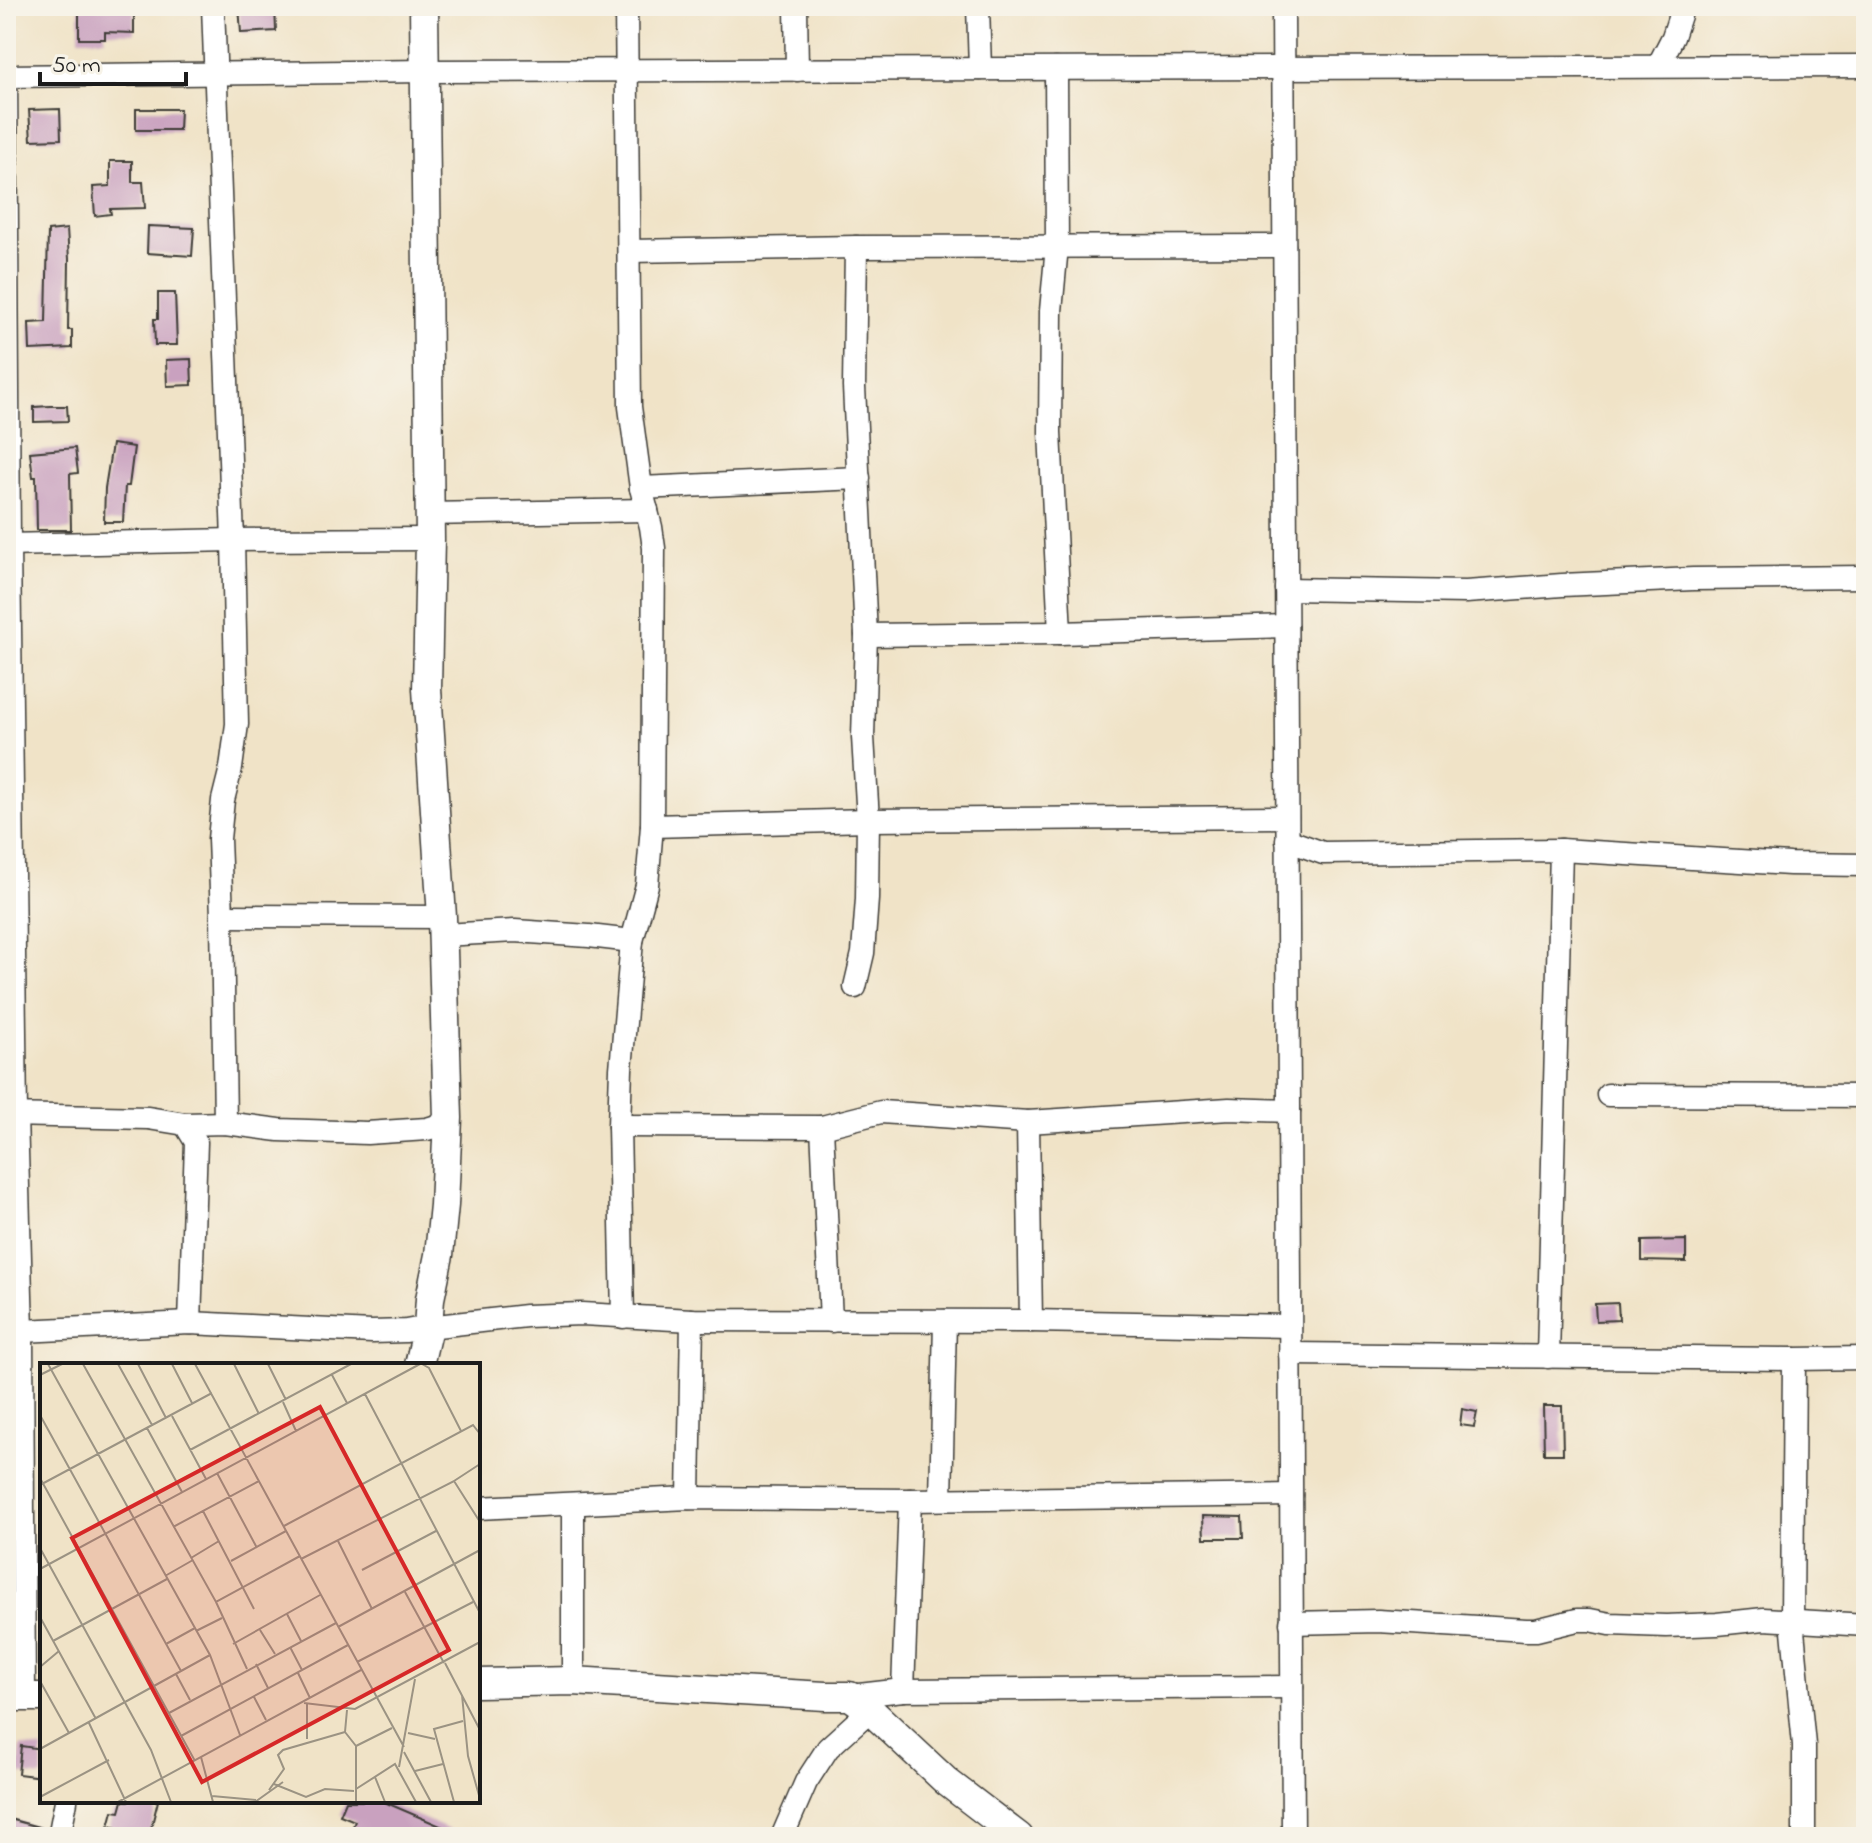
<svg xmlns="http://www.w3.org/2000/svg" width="1872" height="1843" font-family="'Indie Flower',sans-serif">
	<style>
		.building { fill: #c9a1bf }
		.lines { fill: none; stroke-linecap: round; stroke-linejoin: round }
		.minor-casing { stroke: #3c3a36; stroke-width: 25 }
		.tertiary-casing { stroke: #3c3a36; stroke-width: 31 }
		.minor { stroke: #fff; stroke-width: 22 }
		.tertiary { stroke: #fff; stroke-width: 28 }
		.inset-road { fill: none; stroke: #9b9383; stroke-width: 2 }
		.view { fill: #d62828; fill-opacity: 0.15; stroke: #d62828; stroke-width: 4 }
		.inset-edge { fill: none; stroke: #1c1c1c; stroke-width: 4 }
	</style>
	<rect width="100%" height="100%" fill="#f7f3e8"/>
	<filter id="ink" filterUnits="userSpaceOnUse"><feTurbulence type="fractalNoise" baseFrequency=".0125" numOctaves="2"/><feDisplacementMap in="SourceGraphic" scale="16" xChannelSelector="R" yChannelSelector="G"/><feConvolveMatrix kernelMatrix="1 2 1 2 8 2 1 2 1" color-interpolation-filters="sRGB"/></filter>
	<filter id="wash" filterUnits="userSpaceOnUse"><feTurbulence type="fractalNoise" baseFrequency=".006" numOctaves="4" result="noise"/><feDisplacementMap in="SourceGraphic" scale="32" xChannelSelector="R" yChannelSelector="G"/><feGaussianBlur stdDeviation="1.8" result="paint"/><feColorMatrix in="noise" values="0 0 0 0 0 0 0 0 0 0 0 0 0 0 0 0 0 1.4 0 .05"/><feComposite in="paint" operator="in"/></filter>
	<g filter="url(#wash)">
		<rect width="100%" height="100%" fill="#f0e3c7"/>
		<g id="blocks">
			<g class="building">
				<path d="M111,6h23v27l-29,-1v7h-26v-31h32z"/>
				<path d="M239,6h36l1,25 -35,2z"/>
				<path d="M60,109l1,30 -30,1 -2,-30z"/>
				<path d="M136,109h44l-1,21h-43z"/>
				<path d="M110,161h22v21h11l2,26 -35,1 1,5 -16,2 -2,-29 17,-1z"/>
				<path d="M148,226l46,2 -2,28 -45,-3z"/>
				<path d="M67,229l2,30 -1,71h4v18l-42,2 -1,-27 17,-1 2,-91z"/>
				<path d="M158,293h17l2,52h-22l-1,-26h4z"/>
				<path d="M191,359l1,26 -25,1 -1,-26z"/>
				<path d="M51,406h16l1,15 -34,1v-15z"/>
				<path d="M112,444l22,3 -5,39h-4l-2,36h-19l1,-34z"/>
				<path d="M75,448l3,25 -8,1 1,56h-34l-1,-53h-3l-3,-25z"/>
				<path d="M1686,1240v22l-44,-1v-20z"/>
				<path d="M1618,1303l1,17 -23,1 -1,-17z"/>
				<path d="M1543,1406h19l1,48h-19z"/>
				<path d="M1462,1409l15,3 -3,15 -14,-2z"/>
				<path d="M1203,1516l39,1 1,21h-39z"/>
				<path d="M21,1746l21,3v28l-24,-3z"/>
				<path d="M123,1801h35l-9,35 -40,-10 4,-15 7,1z"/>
				<path d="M346,1801h36l84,36h-117l6,-16 -15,-6z"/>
				<path d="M6,1818l40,11 -1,8h-39z"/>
			</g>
		</g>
	</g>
	<g filter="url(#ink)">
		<use href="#blocks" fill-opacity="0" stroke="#3c3a36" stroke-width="2"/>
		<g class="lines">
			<defs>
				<g id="minor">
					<path d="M213,6l20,534 4,184 -6,44 -8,32 -4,39 3,77 3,207"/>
					<path d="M626,6l4,401 11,81 10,39 3,21 -2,278 216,-6 419,-3"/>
					<path d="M796,6l1,64"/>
					<path d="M978,6l2,63"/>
					<path d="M1283,6l10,1831"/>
					<path d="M1658,66l15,-29 10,-31"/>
					<path d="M1056,69l1,177 -6,65 -1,121 10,201"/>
					<path d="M6,74l3,472 7,569 6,216 2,366"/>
					<path d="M6,76l420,-5 1440,-5"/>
					<path d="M629,251l227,-4 428,-1"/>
					<path d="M641,488l218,-10"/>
					<path d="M428,514l219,-4"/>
					<path d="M6,545l227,-5 197,-1"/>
					<path d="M1286,589l180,3 96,-7 131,-6 173,-2"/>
					<path d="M866,635l194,-2 226,-7"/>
					<path d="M1287,840l36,13 238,-3 229,14 76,1"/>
					<path d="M222,916l220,1"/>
					<path d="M443,935l72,-4 74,5 43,5"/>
					<path d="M855,987l8,-34 4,-54 1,-79 -5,-83 3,-102 -12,-248 2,-140"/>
					<path d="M1608,1095l258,1"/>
					<path d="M6,1115l142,3 37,6 40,-1 54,7 88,3 60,-4 13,-4 8,-7"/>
					<path d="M1028,1122l3,199"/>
					<path d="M185,1124l11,18 -6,181"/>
					<path d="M619,1126l203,1 59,-15 147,10 201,-13 60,2"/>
					<path d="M822,1127l9,194"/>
					<path d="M623,1317l-4,-191 2,-57 11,-128 15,-56 5,-59"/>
					<path d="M22,1331l168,-8 182,9 34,-1 22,-4 98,-11 56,-2 110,6 339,1 259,5"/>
					<path d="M1290,1354l504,5 72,-1"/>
					<path d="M1548,1357l13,-507"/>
					<path d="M1794,1359l-2,261 12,125v92"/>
					<path d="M689,1498l3,-178"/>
					<path d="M941,1499l4,-178"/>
					<path d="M478,1508l211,-10 221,2 381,-5"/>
					<path d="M1291,1623l87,-2 148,9h10l41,-10h13l20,4 56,2 51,-2 47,-5 102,6"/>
					<path d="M573,1681v-177"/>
					<path d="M903,1690l7,-190"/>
					<path d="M850,1696l53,-6 389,-3"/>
					<path d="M59,1837l7,-36"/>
					<path d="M782,1837l24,-55 22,-34 42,-38"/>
				</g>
				<g id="tertiary">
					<path d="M419,1365l9,-38 2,-28 9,-44 5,-50 4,-87 -6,-201 -15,-228 3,-150 -6,-533"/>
					<path d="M478,1683l95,-2 252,15h25l20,14 77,72 72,55"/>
					<path d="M6,1697h36"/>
				</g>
			</defs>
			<use href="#minor" class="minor-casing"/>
			<use href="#tertiary" class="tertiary-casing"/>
			<use href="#minor" class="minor"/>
			<use href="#tertiary" class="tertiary"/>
		</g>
	</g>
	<g transform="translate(40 1363)">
		<rect width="440" height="440" fill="#f0e3c7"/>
		<path class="inset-road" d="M8,1l162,291 30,80M43,1l133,238 84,-46M78,1l34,61M98,1l28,54M132,1l20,39M155,1l209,383M194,1l25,50M228,1l18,36M382,1l7,4 32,63M0,12l22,-11M292,12l15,28M325,31l115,219M243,39l13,29M0,52l141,256M132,53l34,63M107,65l35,64M150,87l161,-86M177,110l40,75M0,115l155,283M414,118l26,-17M0,122l172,-92M163,148l51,98M244,163l189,-101 7,9M133,164l86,-46M298,178l34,68M0,185l111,202 20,52M151,195l28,-17M261,196l153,-78 26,41M191,198l55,-30M0,206l380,-205M322,207l74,-39M125,213l28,-16M365,229l39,71M176,239l31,67M247,251l14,27M0,254l56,102M298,264l142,-77M220,267l15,24M156,268l26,-13M13,278l114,-62M126,281l29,-16M193,281l87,-49M250,284l12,23M317,299l116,-60M405,300l35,67M216,301l12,24M0,304l19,-16M258,310l12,25M136,311l14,26M0,318l29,52M422,332l6,61 12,43M214,334l12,23M264,340l51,6 125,-67M307,347l-2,22 11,14v56M129,350l167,-90M49,360l37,79M368,370l27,6M141,373l167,-91M267,376v-36M316,383l36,-18M0,386l170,-94M364,389l27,50M161,394l12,45M359,404l16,-88M375,408l28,-7M335,414l10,25M234,421l32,13 19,-8 29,2M316,426l39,-25 21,38M229,427l15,-21 -6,-14 5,-5 62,-18M172,433l44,4M0,434l69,-37M78,439l243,-132M215,439l28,-20M414,439l-20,-73 29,-8"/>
		<path class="view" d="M280,44l129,243 -247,132 -130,-244z"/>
		<rect width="440" height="440" class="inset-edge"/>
	</g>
	<rect width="1872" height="1843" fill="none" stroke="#f7f3e8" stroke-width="32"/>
	<path d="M40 72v12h146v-12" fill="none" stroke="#1c1c1c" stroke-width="4"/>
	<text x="52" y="72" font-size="24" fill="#1c1c1c" stroke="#f7f3e8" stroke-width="6" paint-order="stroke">50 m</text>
</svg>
